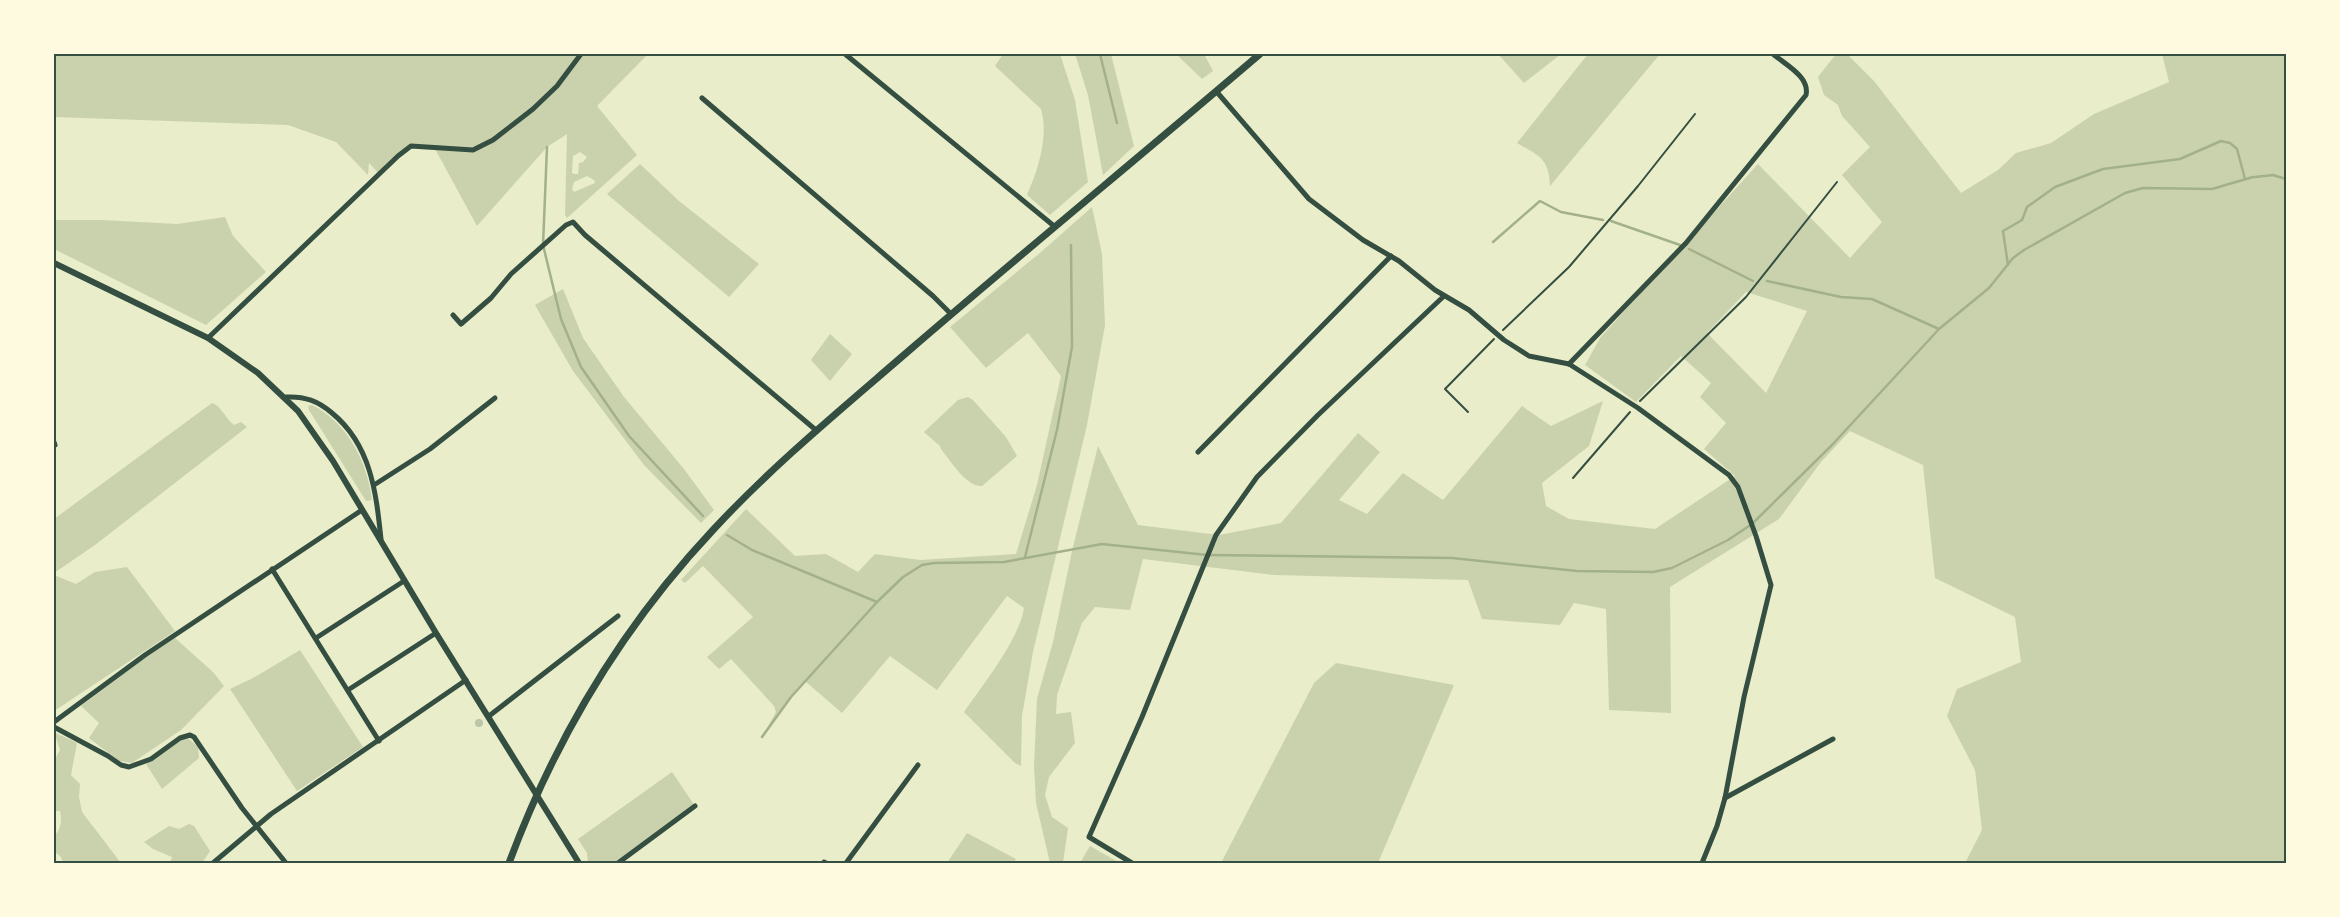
<svg xmlns="http://www.w3.org/2000/svg" width="2340" height="917" font-family="Barlow,sans-serif">
	<style>
		.green { fill: #cad2ad; fill-rule: evenodd }
		.lines { fill: none; stroke-linecap: round; stroke-linejoin: round }
		.stream { stroke: #a3b18a; stroke-width: 2.5 }
		.building { fill: #bcc5a7 }
		.path { stroke: #344e41; stroke-width: 2 }
		.minor { stroke: #344e41; stroke-width: 5 }
		.tertiary { stroke: #344e41; stroke-width: 6 }
		.secondary { stroke: #344e41; stroke-width: 7 }
		.neatline { fill: none; stroke: #344e41; stroke-width: 2 }
	</style>
	<rect width="100%" height="100%" fill="#e9edc9"/>
	<g class="green">
		<path d="M54,54h594l-51,52 40,49 -70,63 -2,-3 2,-81 -20,13 -70,79 -43,-79 -23,-1 -32,28 -10,-11 -1,12 -32,-33 -48,-17 -234,-8zM580,152l7,5 -4,5 -4,1 -1,11h-3l-3,-1 1,-17zM587,176l7,4 1,3 -21,9 -2,-3 2,-7z"/>
		<path d="M1003,54h57l15,46 13,82 -38,33 -23,-20c11,-26 22,-58 14,-86l-46,-43z"/>
		<path d="M1075,54h36l23,92 -31,29 -15,-80z"/>
		<path d="M1176,54h28l9,17 -11,8z"/>
		<path d="M1498,54h63l-37,29z"/>
		<path d="M1588,54h72l-110,132c-1,-28 -11,-30 -33,-43z"/>
		<path d="M1836,54h11l27,27 87,112 37,-23 18,-17 35,-10 43,-29 75,-32 -7,-28h124v809h-321l17,-33 -7,-60 -28,-54 10,-27 64,-27 -6,-45 -80,-39 -12,-113 -73,-34 -29,31 -42,57 -109,68 1,126 -62,-3 -3,-101 -32,-6 -14,22 -78,-6 -14,-39 -194,-5 -131,-16 -13,51 -35,-3 -13,16 -25,72 -1,19 15,-2 4,31 -26,34 -4,18 7,22 16,11 -5,35h-13l-14,-60 -2,-37 3,-67 16,-57 19,-91 26,-105 40,79 81,10 62,-12 77,-90 22,19 -41,48 28,14 36,-41 40,27 79,-94 29,20 52,-25 -14,45 -47,37 4,23 23,13 86,10 80,-53 -31,-27 22,-26 -26,-26 11,-14 -30,-27 -45,46 -51,-37 15,-27 158,-174 92,94 32,-36 -40,-47 28,-28 -28,-31 -4,-11 -14,-10 -6,-18zM1746,292l61,19 -41,82 -59,-60z"/>
		<path d="M640,164l39,37 80,63 -30,33 -122,-103z"/>
		<path d="M1092,207l10,47 3,71 -18,100 -54,227 -11,64 -1,50 -6,-3 -51,-51c19,-28 55,-72 60,-104l-17,-12 -70,94 -47,-34 -48,57 -37,-32 -14,16 -29,40 14,-25 -2,-6 -43,-47 -12,10 -12,-12 46,-40 -50,-51 -18,17 -4,-3 65,-71 49,47 31,-2 32,18 17,-18 45,6 96,-6 21,-69 24,-109 -33,-43 -42,35 -36,-41 91,-75z"/>
		<path d="M225,217l8,19 33,36 -60,53 -152,-76v-29h48l75,4z"/>
		<path d="M563,289l20,49 41,59 60,72 30,41 -13,13 -57,-58 -71,-94 -38,-66z"/>
		<path d="M830,334l22,20 -22,27 -19,-21z"/>
		<path d="M968,397l5,3 33,37 11,19 -35,30c-16,1 -32,-26 -41,-37l-1,-3 -16,-14 34,-32z"/>
		<path d="M212,403c11,4 13,16 22,22l7,-3 6,5 -152,118 -41,28v-54z"/>
		<path d="M312,405c36,18 55,57 60,95l-6,1 -57,-91 -1,-4z"/>
		<path d="M127,567l48,64 -121,80v-136l22,9 19,-12z"/>
		<path d="M175,638l38,34 11,14 -43,44 -49,33 -13,-2 -30,-23 10,-15 -18,-17 64,-49z"/>
		<path d="M300,650l63,97 -66,44 -67,-102 23,-11z"/>
		<path d="M1336,663l118,22 -76,178h-157l93,-180z"/>
		<path d="M54,732l23,11 -6,32 9,9 -1,13 3,15 39,51h-57l-4,-7 -6,-5v-15c7,-6 8,-16 6,-25h-6v-50l6,-11z"/>
		<path d="M188,738l10,9 1,11 -37,31 -16,-25 36,-25z"/>
		<path d="M672,772l23,34 -81,57h-26l-1,-10 -9,-14z"/>
		<path d="M189,824l5,2 16,25 -8,12h-32l2,-6 -19,-8 -9,-7 25,-16 10,3z"/>
		<path d="M967,833l49,26 -3,4h-66z"/>
		<path d="M1090,846l30,17h-40z"/>
	</g>
	<g class="lines">
		<g class="stream">
			<path d="M1100,54l17,69"/>
			<path d="M547,147l-4,98 18,74 20,48 48,69 74,80"/>
			<path d="M2255,177l18,-2 13,4"/>
			<path d="M1611,221l69,24"/>
			<path d="M1493,242l47,-41 21,11 42,8"/>
			<path d="M1689,249l64,32"/>
			<path d="M2008,265l-5,-34 19,-11 5,-13 28,-20 48,-18 77,-10 41,-18 9,2 7,6 8,30"/>
			<path d="M1767,281l74,16 31,2 67,30"/>
			<path d="M727,535l25,15 125,52 26,-25 19,-12 12,-2 70,-1 98,-18 105,11"/>
			<path d="M1208,555l244,3 125,13 76,1 19,-4 56,-28 24,-16 80,-79 107,-116 50,-41 24,-30 11,-8 101,-57 18,-5 69,1 41,-12"/>
			<path d="M1025,557l32,-127 15,-83 -1,-102"/>
			<path d="M762,737l29,-40 86,-95"/>
		</g>
	</g>
	<circle class="building" cx="479" cy="723" r="4"/>
	<g class="lines">
		<g class="path">
			<path d="M1503,330l66,-63 69,-81 57,-72"/>
			<path d="M1640,401l106,-104 91,-115"/>
			<path d="M1468,412l-23,-23 49,-50"/>
			<path d="M1573,478l57,-66"/>
		</g>
		<g class="minor">
			<path d="M845,54l209,172"/>
			<path d="M1216,91l93,108 54,41 36,21 36,29 34,20 35,30 25,16 40,8 69,44 91,67 9,12 18,49 15,49 -27,112 -19,101 -8,28 -15,37"/>
			<path d="M702,98l231,198 18,18"/>
			<path d="M453,315l8,9 30,-26 20,-24 55,-49 7,-3 12,13 232,196"/>
			<path d="M208,338l190,-182 13,-10 62,4 20,-10 40,-31 24,-23 24,-32"/>
			<path d="M1569,364l117,-121 120,-148c4,-18 -20,-30 -33,-41"/>
			<path d="M286,397c19,-1 32,4 46,16 39,32 44,79 49,126"/>
			<path d="M54,442l1,3"/>
			<path d="M1198,452l193,-196"/>
			<path d="M374,485l56,-36 65,-51"/>
			<path d="M272,569l107,172"/>
			<path d="M316,638l88,-57"/>
			<path d="M348,690l88,-57"/>
			<path d="M489,716l129,-100"/>
			<path d="M54,722l91,-67 217,-145"/>
			<path d="M54,727l54,29 13,9 8,2 22,-8 29,-21 10,-3 4,2 48,71 44,55"/>
			<path d="M1725,798l108,-59"/>
			<path d="M824,862l2,1"/>
			<path d="M213,863l58,-49 195,-134"/>
			<path d="M618,863l77,-57"/>
			<path d="M846,863l72,-98"/>
			<path d="M1132,863l-43,-26 53,-120 74,-182 41,-58 61,-62 126,-119"/>
		</g>
		<path class="tertiary" d="M54,263l154,75 50,35 40,38 35,50 103,172 143,230"/>
		<path class="secondary" d="M509,863c46,-124 113,-236 204,-333 61,-66 131,-123 199,-182 115,-99 232,-195 348,-294"/>
	</g>
	<rect width="2340" height="917" fill="none" stroke="#fefae0" stroke-width="110"/>
	<rect x="55" y="55" width="2230" height="807" class="neatline"/>
</svg>
